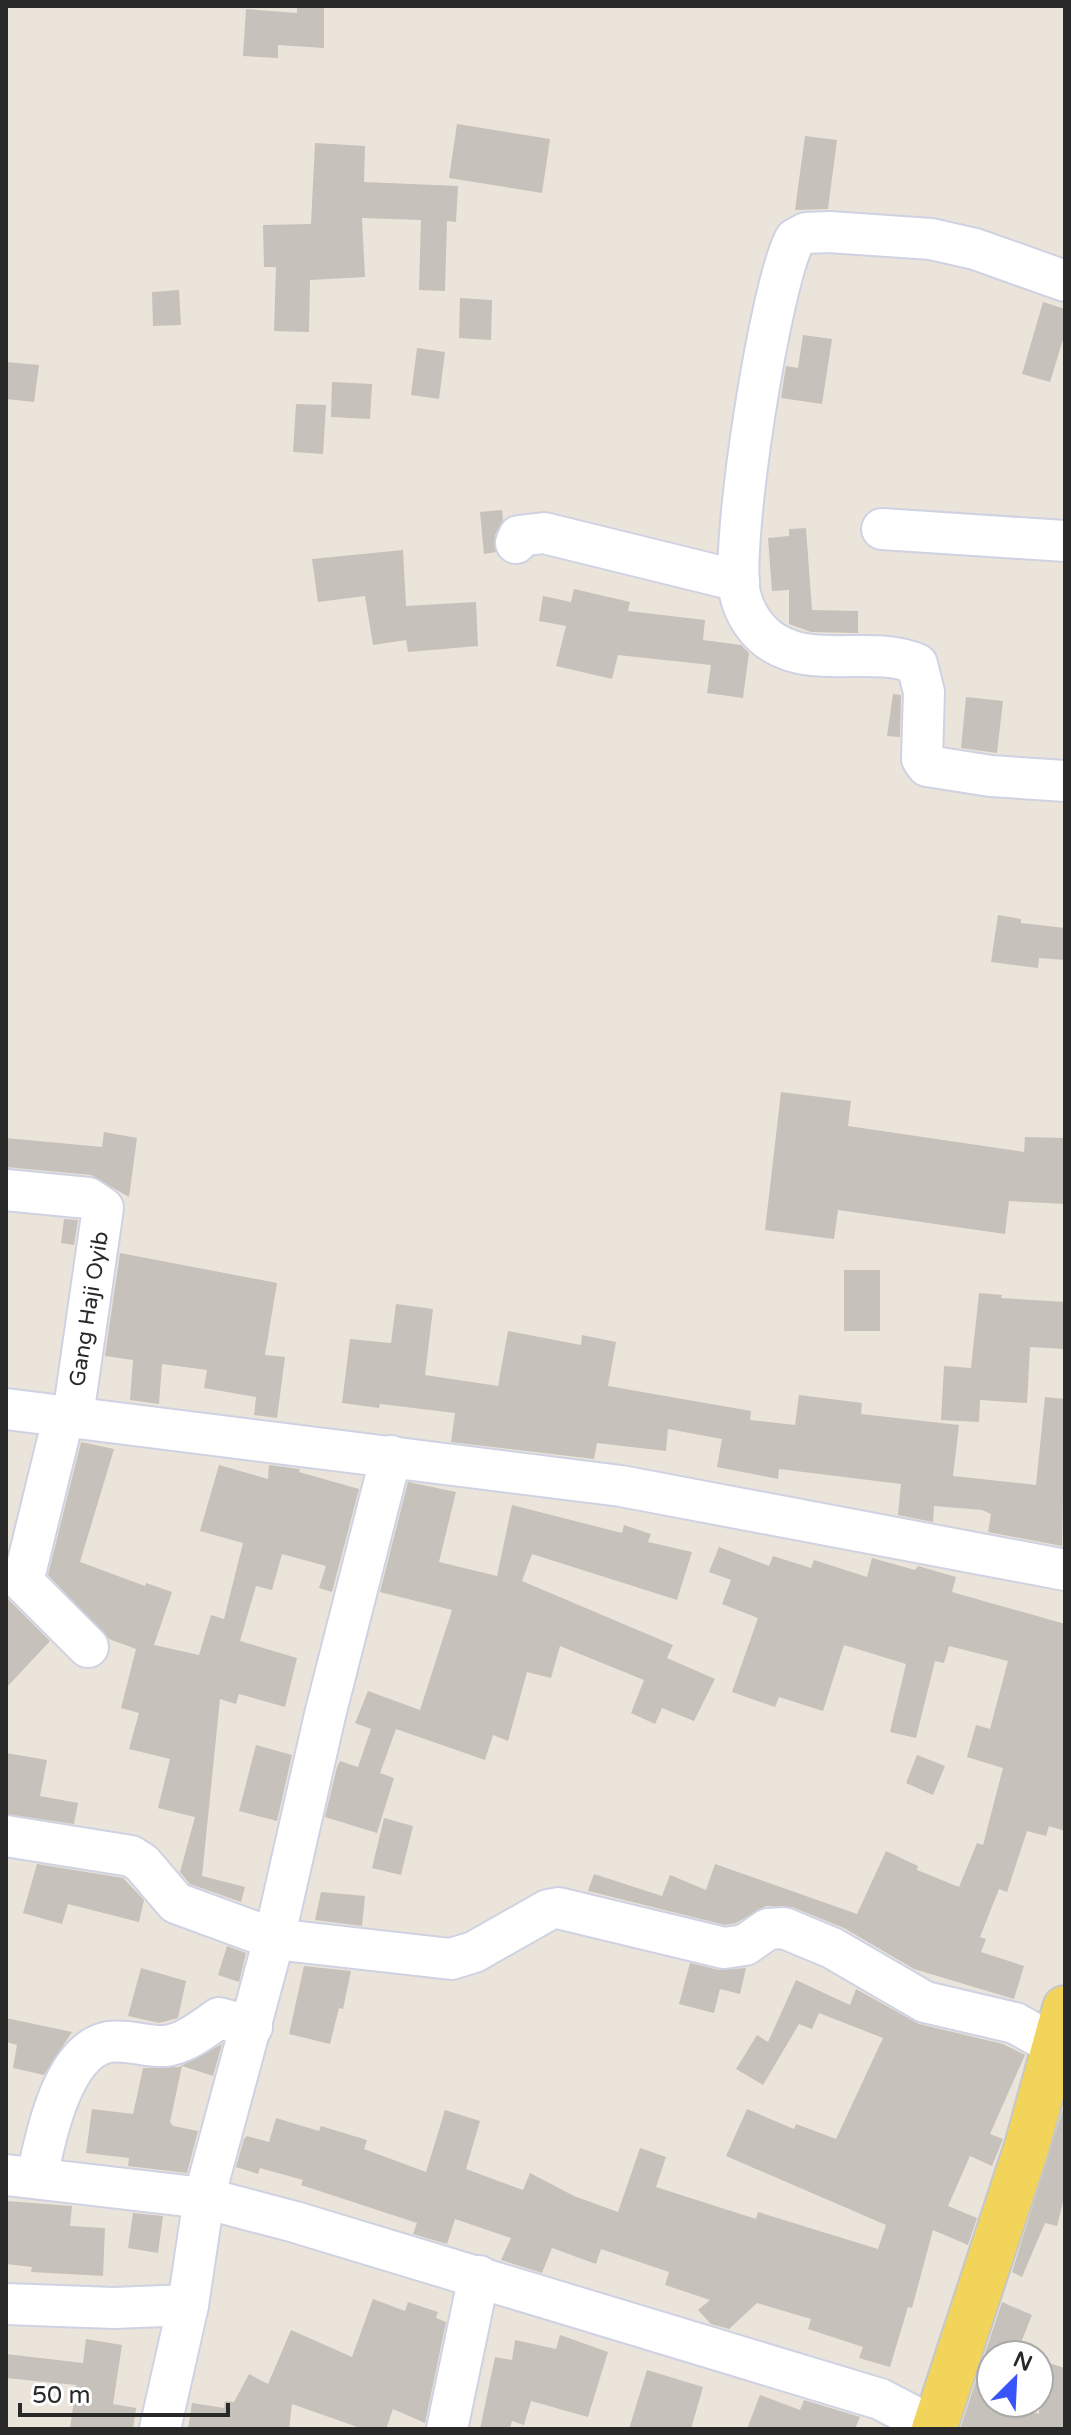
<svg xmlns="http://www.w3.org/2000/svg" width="1071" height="2435" font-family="'Varela Round',sans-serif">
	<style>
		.building { fill: #c6c1ba }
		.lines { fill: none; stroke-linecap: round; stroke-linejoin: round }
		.minor-casing { stroke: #cfd2e2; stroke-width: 44 }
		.major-casing { stroke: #c7c7c7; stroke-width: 48 }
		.minor { stroke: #fff; stroke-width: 40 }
		.major { stroke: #f1d459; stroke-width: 44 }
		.labels { text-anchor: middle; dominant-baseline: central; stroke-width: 8; stroke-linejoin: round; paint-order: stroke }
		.street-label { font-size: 22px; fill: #292929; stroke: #fff }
	</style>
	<rect width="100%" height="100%" fill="#ebe4da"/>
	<g class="building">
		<path d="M297,6h27v42l-46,-3v13l-35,-2 3,-47 51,4z"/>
		<path d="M457,124l93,15 -8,54 -93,-15z"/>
		<path d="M805,136l32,4 -9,69 -33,1z"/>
		<path d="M315,143l50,3 -1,36 94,4 -2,36 -9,-1 -2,70 -26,-1 2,-70 -59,-2 3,59 -55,3 -1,52 -35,-1 2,-64h-12l-1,-42 48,-1z"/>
		<path d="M179,290l2,35 -28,1 -1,-34z"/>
		<path d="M460,298l32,2 -1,40 -32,-2z"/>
		<path d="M1043,302l22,7v24l-15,49 -28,-8z"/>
		<path d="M803,335l29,4 -10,65 -41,-6 5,-32 12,2z"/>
		<path d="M417,348l28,4 -6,47 -28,-4z"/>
		<path d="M6,362l33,3 -5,37 -28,-3z"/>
		<path d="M332,382l40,2 -2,35 -39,-2z"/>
		<path d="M296,404l30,1 -3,49 -30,-2z"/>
		<path d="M502,510l1,10 -8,15 1,17 -12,2 -4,-42z"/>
		<path d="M806,528l6,82 46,1v22l-47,-1 -22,-8v-34l-17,1 -4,-53 21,-2v-7z"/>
		<path d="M403,550l3,56 70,-4 2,44 -70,6 -2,-12 -33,5 -8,-49 -47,6 -6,-43z"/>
		<path d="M574,589l56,13 -2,9 77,9 -2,20 38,5 8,8 -6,45 -36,-5 4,-28 -93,-10 -6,24 -56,-13 10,-40 -27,-5 4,-25 28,6z"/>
		<path d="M893,694l8,1 -1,42 -13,-1z"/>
		<path d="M966,697l37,4 -6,52 -36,-5z"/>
		<path d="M998,915l23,4v4l44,5v32l-26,-2 -1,10 -47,-6z"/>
		<path d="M781,1092l70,9 -3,25 176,26 1,-15 40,1v66l-56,-3 -4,33 -167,-24 -4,29 -69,-9z"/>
		<path d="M104,1132l33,6 -8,59 -38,-22 -85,-8v-29l96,9z"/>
		<path d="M64,1219l14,1 -4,25 -13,-2z"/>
		<path d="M120,1253l157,30 -12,72 20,2 -8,61 -23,-3 2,-18 -52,-9 3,-18 -45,-6 -3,40 -29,-4 3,-40 -28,-4z"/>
		<rect x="844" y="1270" width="36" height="61"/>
		<path d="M979,1293l23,2 -1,3 64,4v47l-35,-2 -3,56 -47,-3 -1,22 -38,-2 3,-54 27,2z"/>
		<path d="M396,1304l37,5 -8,66 73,11 10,-55 73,14 1,-10 34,7 -8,44 143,25 -1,9 45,5 4,-30 63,8 -1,11 98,11 -6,51 83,9 9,-88 20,2 -3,147 -74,-14 3,-18 -9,-4 -48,-4 -1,16 -35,-7 3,-31 -122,-15 -1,10 -61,-12 5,-28 -54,-10 -2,22 -69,-8 -3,16 -143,-17 4,-29 -75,-9 -1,4 -37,-5 8,-64 41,4z"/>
		<path d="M81,1442l33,7 -34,113 65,24 1,-3 26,9 -18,53 45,10 12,-40 13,4 19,-76 -43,-12 19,-66 49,14 1,-14 31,4 -1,3 60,17 -27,103 -13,-4 7,-22 -44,-12 -10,36 -16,-4 -16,55 57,17 -12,49 -46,-13 -3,10 -16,-5 -18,177 43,11 -4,15 -51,-18 -10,-12 15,-55 -37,-9 12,-49 -41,-10 10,-36 -18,-5 15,-59 -27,-10 -61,-64z"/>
		<path d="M408,1482l48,10 -17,70 58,14 15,-71 110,28 2,-8 27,9 -3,8 44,10 -15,48 -145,-46 -10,27 151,64 -6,13 48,21 -21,42 -32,-13 -7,16 -24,-11 13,-33 -84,-34 -9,32 -24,-6 -19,69 -15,-6 -8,25 -89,-31 -16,44 14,5 -17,55 -52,-16 12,-50 3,-6 18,6 13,-38 -16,-6 13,-32 52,19 32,-100 -72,-18z"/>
		<path d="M719,1547l50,19 4,-10 38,12 3,-8 53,17 5,-19 43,12 3,-4 38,11 -4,15 113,32v207l-16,-5 -3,10 -19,-5 -20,61 -8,-3 -19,48 6,2 -5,13 43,14 -10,33 -100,-30 -70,-41 -52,-21 -26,-1 -30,17 -11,2 -137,-34 6,-17 68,22 8,-21 36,15 9,-26 142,50 29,-63 32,15 -1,4 42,17 18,-44 6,2 20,-77 -36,-11 9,-32 14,4 18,-68 -59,-15 -5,17 -9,-2 -19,77 -26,-6 16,-68 -62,-19 -21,66 -44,-14 -4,10 -43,-15 26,-74 -36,-14 9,-24 -22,-8z"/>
		<path d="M6,1597l44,44 -44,47z"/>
		<path d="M256,1745l36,10 -15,66 -38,-10z"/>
		<path d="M6,1753l41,7 -7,36 38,7 -4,21 -68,-10z"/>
		<path d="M917,1755l28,11 -12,29 -27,-12z"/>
		<path d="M384,1818l29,8 -12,49 -29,-7z"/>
		<path d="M37,1864l86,14 21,22 -5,22 -71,-18 -6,20 -39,-11z"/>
		<path d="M321,1892l44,4 -3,30 -47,-6z"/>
		<path d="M227,1946l19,7 -7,29 -21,-7z"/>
		<path d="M690,1963l29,7 27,-2 -6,26 -20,-5 -6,24 -35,-9z"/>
		<path d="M304,1966l47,5 -8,38 -4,-1 -9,36 -41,-10z"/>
		<path d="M141,1968l45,13 -8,37 -19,5 -31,-7z"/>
		<path d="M796,1980l54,25 6,-16 63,35 84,20 22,11 -35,79 13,5 -11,27 -22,-10 -22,50 29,12 -9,27 -35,-15 -21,78 -4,-1 -18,60 -31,-9 4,-11 -55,-18 3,-10 -54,-16 -28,26 -18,-5 -13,-14 12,-10 -45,-15 4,-13 -68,-23 -5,15 -44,-16 -10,25 -41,-13 10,-22 -56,-19 -8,25 -34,-10 4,-11 -116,-38 2,-5 -43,-12 -2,6 -22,-7 8,-28 3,-3 22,6 7,-24 43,13 2,-5 46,14 -3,9 62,23 19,-62 35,11 -14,48 57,21 7,-17 44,23 44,16 22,-64 26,9 -10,30 100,32 2,-7 120,37 8,-24 -160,-69 21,-47 47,20 2,-5 40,15 47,-101 -64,-25 -7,16 -13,-5 -36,61 -27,-16 21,-34 11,7z"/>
		<path d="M6,2018l66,14 -28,43 -31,-7 4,-23 -11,-3z"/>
		<path d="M222,2044l-9,32 -31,-10 -12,56 3,4 25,5 -11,42 -59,-7 1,-8 -43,-5 6,-44 41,5 10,-46 36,-1z"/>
		<path d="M1065,2102v92l-8,32 -12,-3 -23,54 -10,-5z"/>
		<path d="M6,2201l66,5 -2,20 35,2 -2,48 -72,-4 1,-5 -26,-3z"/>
		<path d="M133,2213l30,3 -5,37 -30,-5z"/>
		<path d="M373,2299l32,12 3,-9 30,10 -2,6 10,4 -21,101 -32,-14 -7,20h-23l-71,-25 -3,25h-101l4,-26 32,5 1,-7 9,1 15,-28 19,10 23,-54 61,27z"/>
		<path d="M1002,2302l30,13 -16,40h-25v48h17l31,11v-54l26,8v61h-105z"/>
		<path d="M560,2335l48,17 -20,65 -57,-16 -7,24 -12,-4 -2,8h-30l15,-72 17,3 3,-20 41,9z"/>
		<path d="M86,2339l36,6 -9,59 23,4 -3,21h-63l6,-44 -70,-7v-24l77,9z"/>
		<path d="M647,2370l56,17 -12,42h-62z"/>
		<path d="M760,2395l40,15 4,-10 56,17 -5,12h-108z"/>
	</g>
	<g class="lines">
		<defs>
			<g id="minor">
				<path d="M1065,281l-90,-32 -44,-10 -102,-7 -23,1 -11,6c-25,46 -65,305 -55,355 4,19 17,39 34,49 42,26 99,2 143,21l7,28 -2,67 5,7 64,10 74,5"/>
				<path d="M882,529l183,12"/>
				<path d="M516,543l3,-7 25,-3 195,48"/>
				<path d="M6,1190l82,8 15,10 -30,208"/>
				<path d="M6,1409l615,77 444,84"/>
				<path d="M64,1415l-41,167 65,65"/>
				<path d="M6,1836l125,20 11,7 34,40 98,36 177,20 23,-7 74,-42 10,-2 166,40 21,-3 23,-16 16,-1 48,20 93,54 90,21 41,23"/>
				<path d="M6,2175l198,23 91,24 585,177 54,28"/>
				<path d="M37,2177c8,-38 25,-127 72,-135 19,-3 37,5 56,4 20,-2 38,-17 54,-28l33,9"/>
				<path d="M6,2304l108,4 74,-3"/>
				<path d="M160,2429l28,-124 16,-107 70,-259 51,-224 66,-259"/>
				<path d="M447,2429l32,-153"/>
			</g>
			<path id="major" d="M934,2429l93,-283 38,-138"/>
		</defs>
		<use href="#minor" class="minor-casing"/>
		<use href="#major" class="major-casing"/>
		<use href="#minor" class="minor"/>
		<use href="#major" class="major"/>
	</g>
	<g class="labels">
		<g class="street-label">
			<text transform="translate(89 1309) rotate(-81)">Gang Haji Oyib</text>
		</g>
	</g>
	<rect width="1071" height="2435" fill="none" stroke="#292929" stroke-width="16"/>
	<g transform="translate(1015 2379) rotate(24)"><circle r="38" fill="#ffffff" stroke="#a9a9a9" stroke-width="2"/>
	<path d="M0-6L14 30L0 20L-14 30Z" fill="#3854fa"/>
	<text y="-12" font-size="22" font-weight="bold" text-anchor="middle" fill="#292929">N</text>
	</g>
	<path d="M20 2403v12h208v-12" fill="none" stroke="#292929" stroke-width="4"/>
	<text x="32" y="2403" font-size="24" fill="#292929" stroke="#ffffff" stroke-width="6" paint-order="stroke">50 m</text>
</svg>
